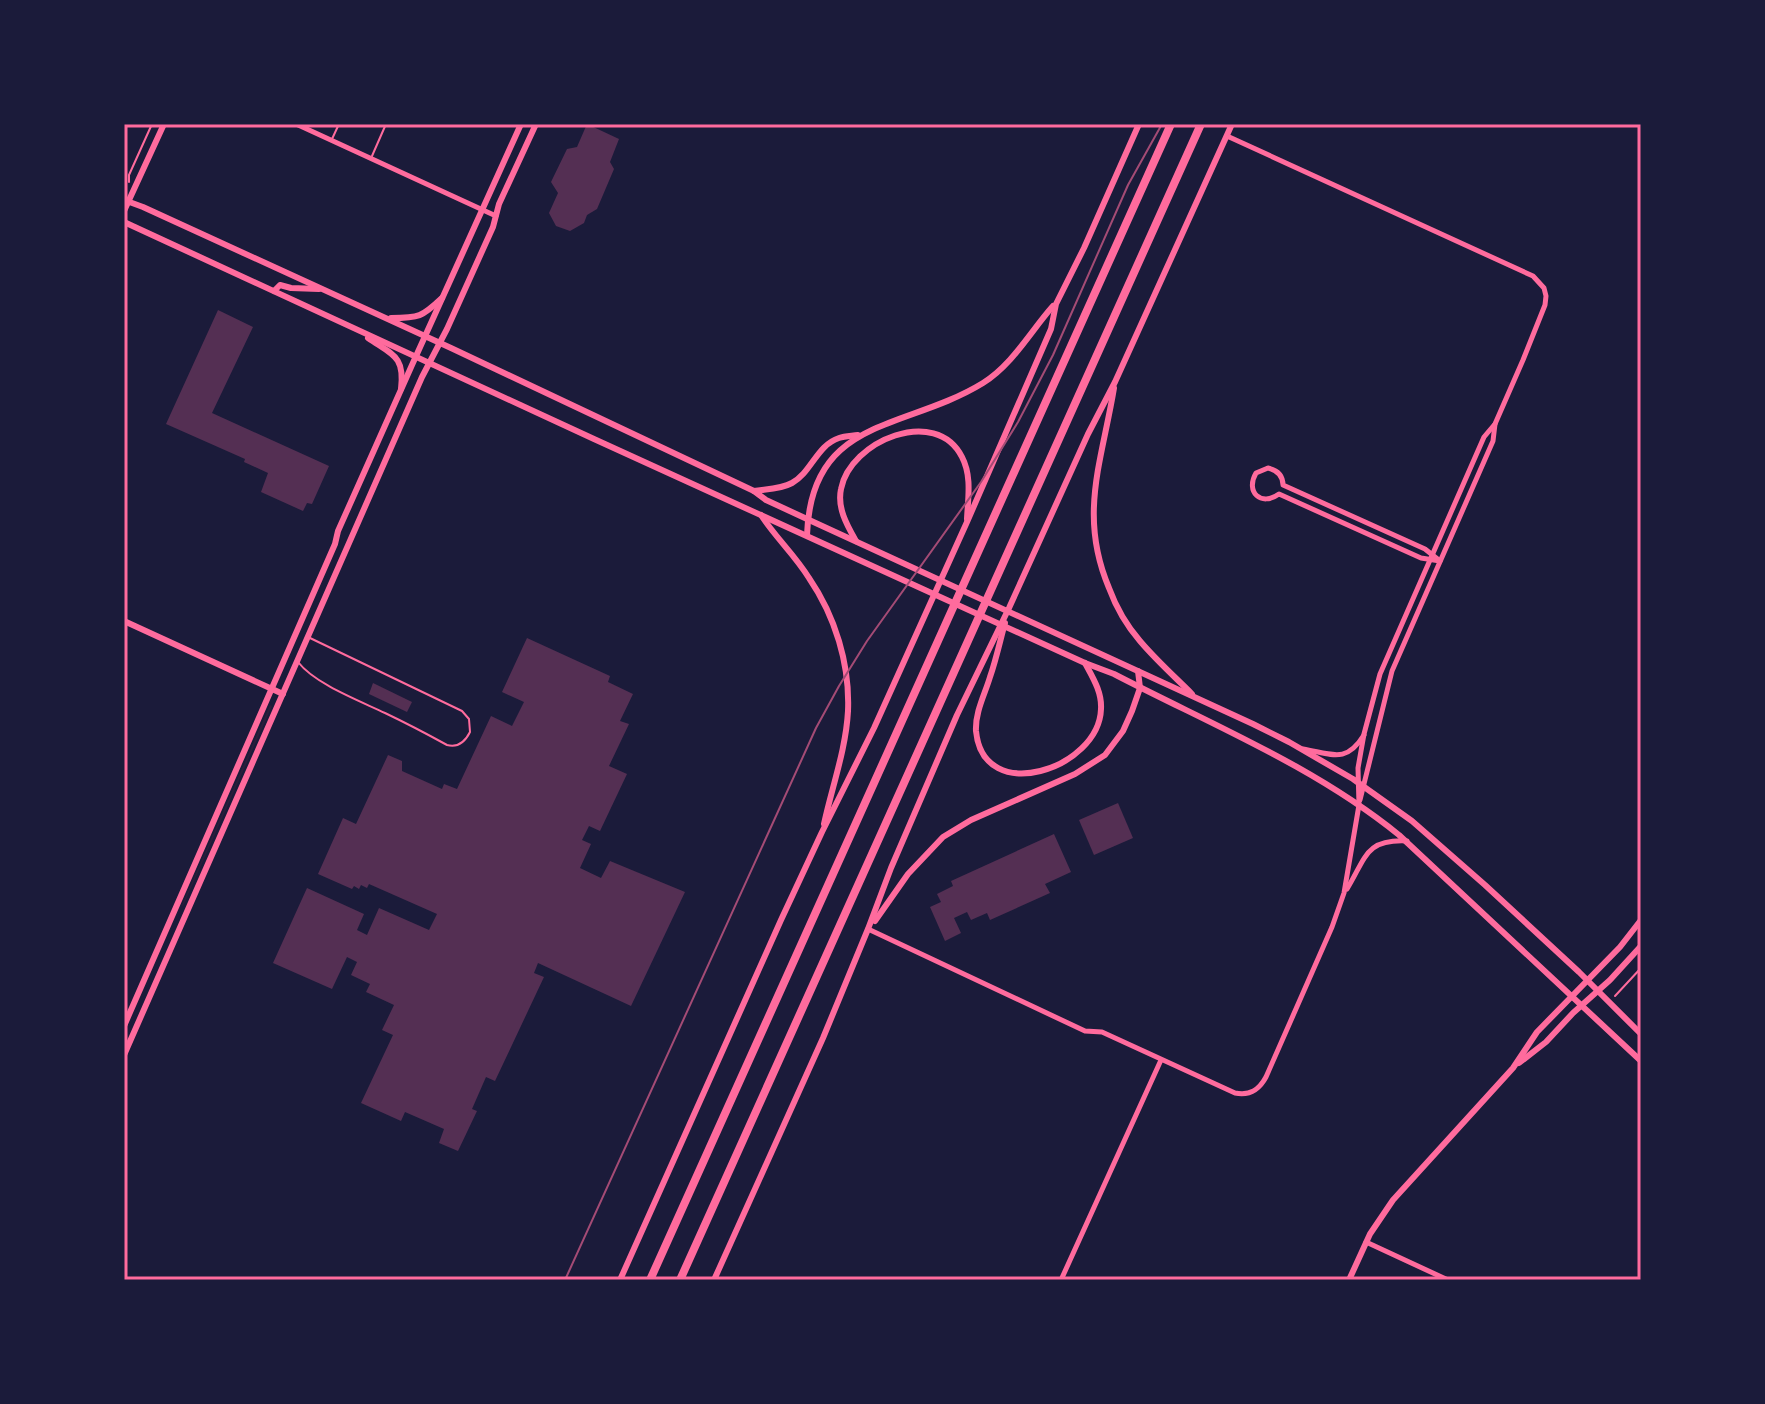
<svg xmlns="http://www.w3.org/2000/svg" width="1765" height="1404" font-family="'IBM Plex Sans',sans-serif">
	<style>
		.green { fill: #2a1e3b }
		.building { fill: #542f53 }
		.lines { fill: none; stroke-linecap: round; stroke-linejoin: round }
		.path { stroke: #ff6b9d; stroke-width: 2 }
		.service { stroke: #ff6b9d; stroke-width: 2 }
		.minor { stroke: #ff6b9d; stroke-width: 5 }
		.tertiary { stroke: #ff6b9d; stroke-width: 6 }
		.secondary { stroke: #ff6b9d; stroke-width: 6 }
		.motorway { stroke: #ff6b9d; stroke-width: 8 }
		.tram { stroke: #a44b75; stroke-width: 2 }
		.neatline { fill: none; stroke: #ff6b9d; stroke-width: 3 }
	</style>
	<rect width="100%" height="100%" fill="#1b1b3a"/>
	<path class="green" d="M270,705l2,1 -89,200 -1,-1z"/>
	<g class="building">
		<path d="M587,124l32,15 -9,23 4,7 -17,40 -10,6 -3,8 -14,8 -14,-5 -7,-13 9,-20 -7,-11 16,-33 10,-2z"/>
		<path d="M218,310l35,17 -41,86 117,53 -17,38 -5,-1 -4,8 -42,-19 7,-19 -24,-11 1,-3 -79,-35z"/>
		<path d="M527,638l83,38 -2,6 25,12 -13,27 9,3 -20,42 18,8 -27,57 -11,-5 -7,14 9,4 -11,24 21,10 9,-17 75,31 -54,114 -93,-43 -4,10 10,4 -49,104 -9,-4 -14,32 5,2 -19,40 -19,-8 5,-14 -39,-17 -4,9 -40,-18 32,-68 -11,-5 12,-25 -28,-13 4,-8 -19,-9 6,-13 -10,-5 -15,32 -59,-26 34,-75 57,26 -7,16 10,5 12,-27 50,22 8,-16 -68,-30 -2,4 -6,-3 -2,4 -5,-3 -2,3 -34,-15 25,-56 13,6 32,-69 14,6v10l40,18 2,-5 13,5 34,-73 21,10 12,-24 -22,-10z"/>
		<path d="M373,683l39,19 -5,10 -38,-18z"/>
		<path d="M1118,803l15,35 -39,17 -15,-35z"/>
		<path d="M1054,834l17,38 -26,12 5,9 -60,27 -3,-7 -16,7 -4,-8 -13,6 7,15 -16,8 -15,-34 11,-5 -4,-8 16,-8 -2,-5z"/>
	</g>
	<g class="lines">
		<g class="path">
			<path d="M129,182v-7l23,-51"/>
			<path d="M1615,996l26,-28"/>
		</g>
		<g class="service">
			<path d="M332,139l7,-15"/>
			<path d="M372,156l14,-32"/>
			<path d="M298,662c17,22 62,39 87,51 21,10 42,21 62,32 11,3 18,-3 23,-13l-1,-13 -7,-8 -152,-73"/>
		</g>
		<g class="minor">
			<path d="M296,124l200,92"/>
			<path d="M1268,468c9,2 15,7 15,17l142,64 15,12 -19,-3 -142,-64c-18,13 -34,-2 -23,-21z"/>
			<path d="M1303,749c29,5 43,15 61,-14"/>
			<path d="M1360,800l32,-129 101,-230 2,-17"/>
			<path d="M1347,889c19,-31 18,-50 60,-48"/>
			<path d="M868,929l217,102 17,1 133,61c15,3 24,-3 31,-16l66,-150 12,-34 15,-88 -1,-37 6,-34 16,-60 104,-237 11,-13 28,-64 22,-55 1,-9 -2,-8 -11,-12 -306,-140"/>
			<path d="M1366,1242l82,38"/>
			<path d="M1061,1280l100,-220"/>
		</g>
		<g class="tertiary">
			<path d="M124,211l40,-87"/>
			<path d="M124,621l159,73"/>
			<path d="M124,1026l211,-482 3,-13 74,-166 109,-241"/>
			<path d="M124,1055l298,-678 25,-48 46,-102 6,-23 37,-80"/>
			<path d="M1519,1063l27,-21 27,-29 37,-33 31,-34"/>
			<path d="M1349,1280l21,-46 23,-34 120,-132 24,-36 83,-85 21,-27"/>
		</g>
		<g class="secondary">
			<path d="M124,200l19,7 308,141 303,143 12,9 41,19 446,205 36,18 64,37 59,42 73,64 94,87 62,62"/>
			<path d="M124,222l470,217 491,224 29,11c96,50 200,92 285,161l242,226"/>
			<path d="M274,291l6,-6 11,3 28,1"/>
			<path d="M391,318c28,0 31,-1 51,-20"/>
			<path d="M368,338c25,17 37,18 33,51"/>
			<path d="M1114,388c-12,73 -36,127 -5,200 7,19 18,38 31,53 16,19 35,36 52,53"/>
			<path d="M754,491c13,-2 27,-2 38,-8 19,-10 25,-38 47,-45 6,-2 13,-2 19,-3"/>
			<path d="M761,515c14,22 34,40 48,63 26,38 41,86 39,133 -2,38 -16,76 -24,113"/>
			<path d="M807,535c4,-119 98,-104 176,-152 30,-19 47,-51 70,-77"/>
			<path d="M856,541c-9,-16 -19,-33 -15,-52 9,-48 95,-84 121,-32 10,19 6,41 5,62"/>
			<path d="M1005,623c-5,18 -9,37 -15,54 -5,17 -15,35 -14,54 7,76 123,38 125,-22 1,-17 -8,-31 -16,-46"/>
			<path d="M875,921l33,-47 35,-37 28,-17 104,-46 30,-19 18,-24 9,-20 8,-23 -2,-17"/>
			<path d="M620,1280l161,-360 41,-88 52,-104 93,-206 84,-193 5,-25 28,-56 55,-124"/>
			<path d="M714,1280l109,-242 45,-109 23,-61 66,-153 52,-107 79,-174 27,-52 117,-258"/>
		</g>
		<g class="motorway">
			<path d="M650,1280l521,-1156"/>
			<path d="M680,1280l521,-1156"/>
		</g>
		<path class="tram" d="M565,1280l251,-552 23,-42 28,-45 114,-159 37,-60 35,-67 75,-170 34,-61"/>
	</g>
	<rect width="1765" height="1404" fill="none" stroke="#1b1b3a" stroke-width="252"/>
	<rect x="126" y="126" width="1513" height="1152" class="neatline"/>
</svg>
